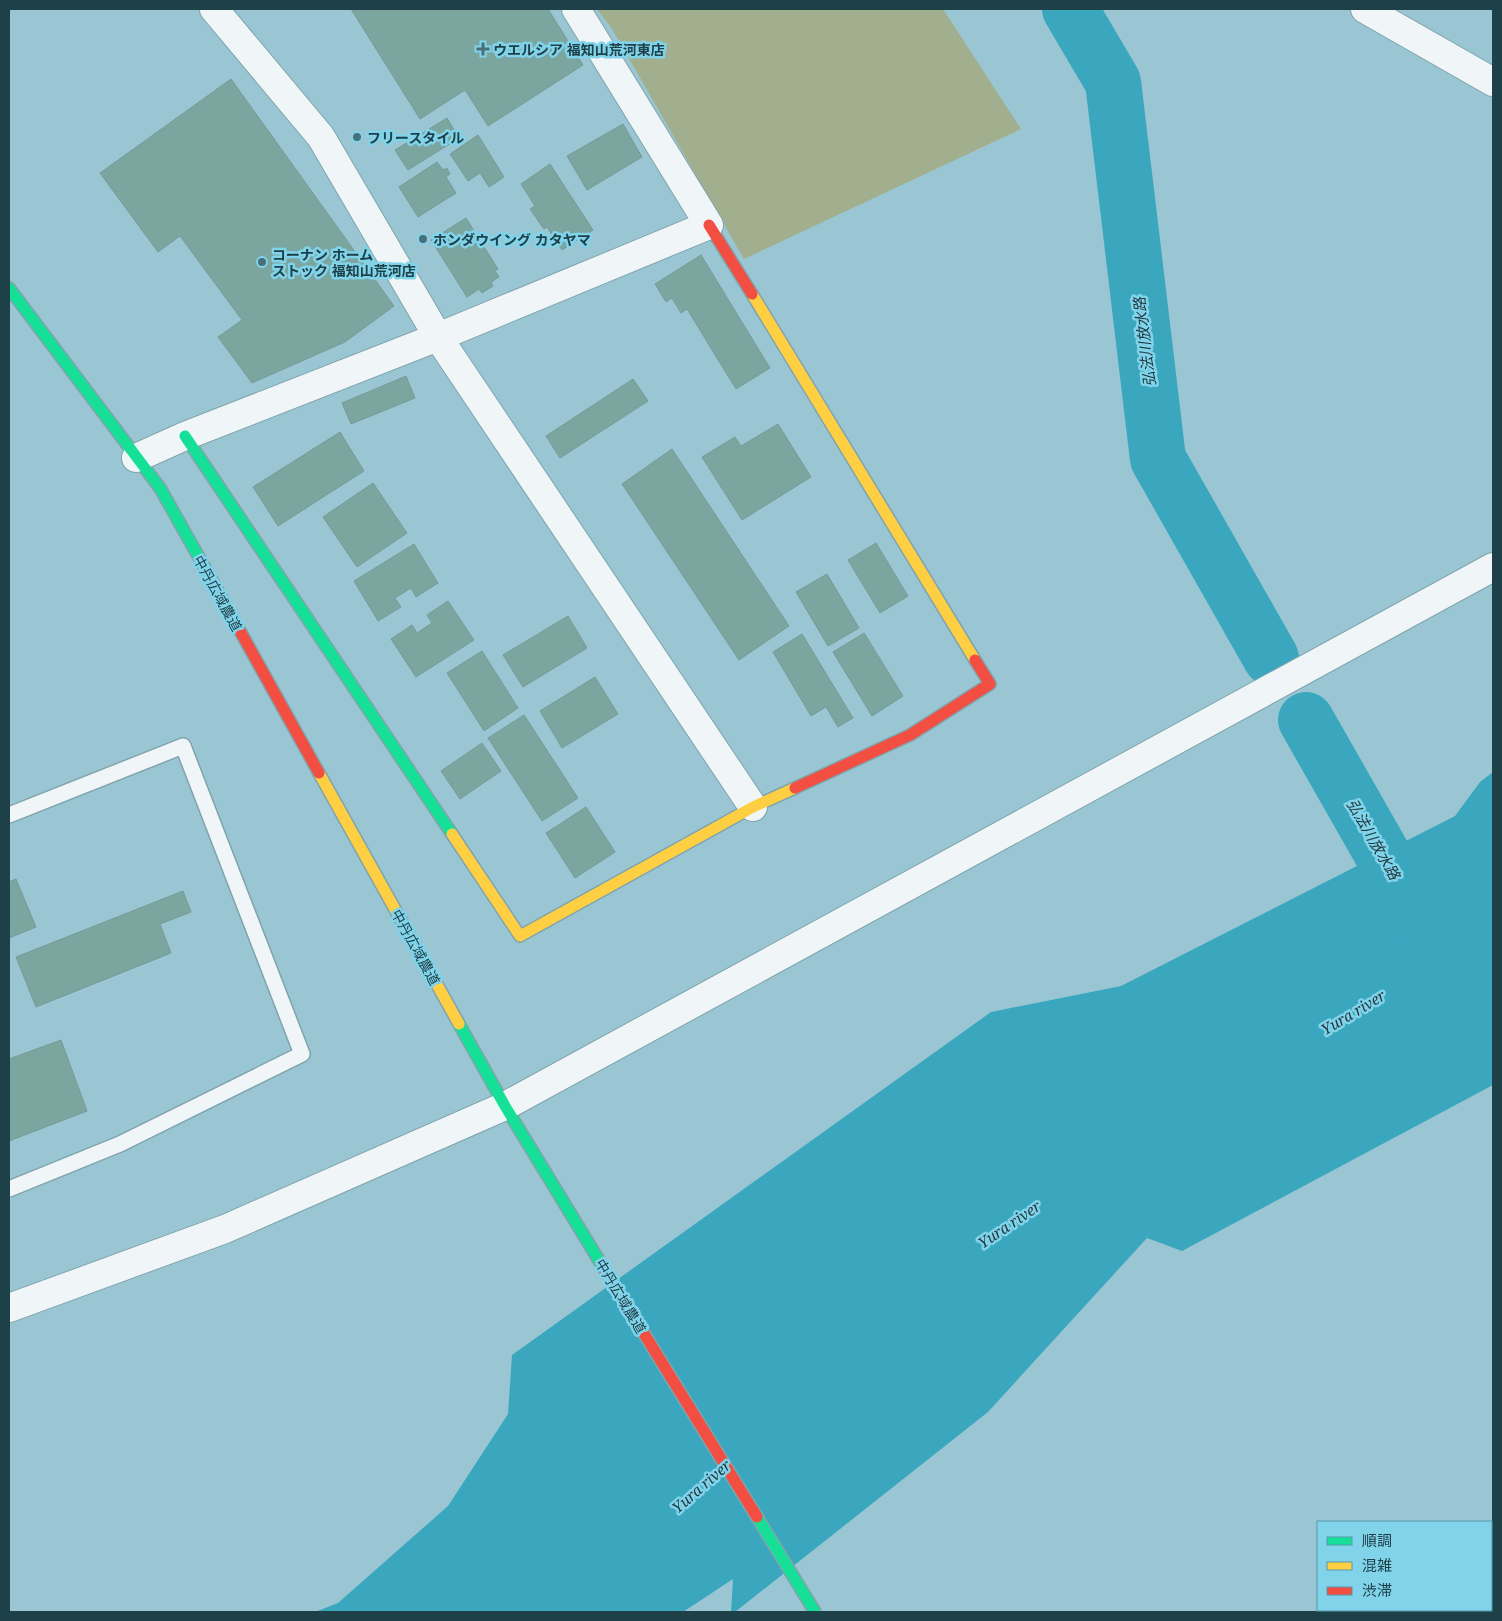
<svg xmlns="http://www.w3.org/2000/svg" width="1502" height="1621" font-family="'Noto Serif','Noto Sans JP',serif">
	<style>
		.green { fill: #a2af8f }
		.water { fill: #3ba7bf }
		.lines { fill: none; stroke-linecap: round; stroke-linejoin: round }
		.river { stroke: #3ba7bf; stroke-width: 56 }
		.building { fill: #7ba6a0; stroke: #799998 }
		.lane-casing { stroke: #80a4ad; stroke-width: 18 }
		.street-casing { stroke: #80a4ad; stroke-width: 30 }
		.fast-casing { stroke: #80a4ad; stroke-width: 14 }
		.slow-casing { stroke: #80a4ad; stroke-width: 14 }
		.jam-casing { stroke: #80a4ad; stroke-width: 14 }
		.lane { stroke: #f0f6f8; stroke-width: 15 }
		.street { stroke: #f0f6f8; stroke-width: 28 }
		.fast { stroke: #16e098; stroke-width: 11 }
		.slow { stroke: #ffcf43; stroke-width: 11 }
		.jam { stroke: #f24e42; stroke-width: 11 }
		.poi-dot { fill: #496f79; stroke: #81d3ea; stroke-width: 2 }
		.labels { text-anchor: middle; dominant-baseline: central; stroke-width: 5; stroke-linejoin: round; paint-order: stroke }
		.poi-label { font-size: 14px; font-weight: bold; fill: #1e4049; stroke: #81d3ea; text-anchor: start }
		.street-label { font-size: 14px; fill: #1e4049; stroke: #81d3ea }
		.water-label { font-size: 15px; font-style: italic; fill: #1e373e; stroke: #81d3ea }
	</style>
	<rect width="100%" height="100%" fill="#99c6d2"/>
	<path class="green" d="M597,9h346l78,120 -277,130 -132,-230z"/>
	<path class="water" d="M1493,772v313l-311,166 -35,-13 -159,174 -253,200h-4l2,-33 -50,33h-368l23,-9 110,-97 60,-92 4,-59 479,-343 130,-26 334,-170 25,-34z"/>
	<g class="lines">
		<g class="river">
			<path d="M1070,9l43,73 45,377 113,199"/>
			<path d="M1306,720l115,202"/>
		</g>
	</g>
	<g class="building">
		<path d="M351,9h197l35,56 -95,61 -23,-36 -45,29z"/>
		<path d="M231,79l163,227 -49,36 -93,41 -34,-46 24,-17 -62,-84 -22,16 -58,-79z"/>
		<path d="M447,118l12,20 -51,32 -13,-20z"/>
		<path d="M623,124l19,33 -55,33 -20,-34z"/>
		<path d="M478,135l26,42 -15,10 -9,-14 -12,8 -18,-27z"/>
		<path d="M437,162l6,8 4,-2 3,6 -4,3 10,16 -38,24 -19,-30z"/>
		<path d="M550,164l43,66 -31,20 -15,-23 -3,2 -14,-20 5,-3 -14,-22z"/>
		<path d="M466,218l32,51 -3,2 4,6 -8,5 2,4 -11,7 -3,-4 -12,8 -36,-57z"/>
		<path d="M701,255l69,113 -34,21 -49,-80 -6,4 -9,-15 -6,4 -11,-18z"/>
		<path d="M406,376l9,22 -64,26 -9,-21z"/>
		<path d="M633,379l15,22 -88,57 -14,-22z"/>
		<path d="M778,424l33,53 -69,43 -40,-63 33,-20 6,9z"/>
		<path d="M340,432l24,39 -86,55 -25,-39z"/>
		<path d="M672,449l117,177 -50,34 -117,-176z"/>
		<path d="M373,483l34,50 -50,34 -34,-50z"/>
		<path d="M876,543l32,53 -28,17 -32,-53z"/>
		<path d="M414,544l24,39 -22,14 -5,-9 -16,10 6,9 -23,14 -24,-40z"/>
		<path d="M827,574l32,54 -31,18 -32,-54z"/>
		<path d="M448,601l26,39 -58,37 -25,-38 21,-14 5,8 15,-10 -5,-8z"/>
		<path d="M568,616l19,32 -64,39 -20,-32z"/>
		<path d="M864,633l39,63 -31,20 -39,-64z"/>
		<path d="M802,634l51,84 -15,9 -12,-20 -15,9 -38,-64z"/>
		<path d="M482,651l36,57 -34,23 -37,-58z"/>
		<path d="M595,677l23,37 -56,34 -22,-37z"/>
		<path d="M524,715l54,83 -36,23 -54,-83z"/>
		<path d="M482,743l19,28 -41,28 -19,-28z"/>
		<path d="M586,807l29,45 -40,26 -29,-45z"/>
		<path d="M16,879l20,48 -27,11v-56z"/>
		<path d="M183,891l8,21 -31,12 11,29 -135,54 -20,-50z"/>
		<path d="M61,1040l26,71 -78,30v-82z"/>
	</g>
	<g class="lines">
		<defs>
			<path id="lane" d="M9,815l174,-69 119,308 -182,90 -111,45"/>
			<g id="street">
				<path d="M214,9l107,128 117,200 271,-112 -133,-216"/>
				<path d="M1365,9l128,73"/>
				<path d="M136,458l49,-22 253,-99 315,470"/>
				<path d="M9,1308l216,-79 280,-123 988,-539"/>
			</g>
			<g id="fast">
				<path d="M9,288l151,200 50,89"/>
				<path d="M185,436l267,398"/>
				<path d="M459,1024l46,82 98,161"/>
				<path d="M757,1517l58,95"/>
			</g>
			<g id="slow">
				<path d="M752,294l223,366"/>
				<path d="M319,773l140,251"/>
				<path d="M452,834l68,102 233,-129 42,-19"/>
			</g>
			<g id="jam">
				<path d="M709,225l43,69"/>
				<path d="M210,577l109,196"/>
				<path d="M795,788l115,-53 80,-51 -15,-24"/>
				<path d="M603,1267l154,250"/>
			</g>
		</defs>
		<use href="#lane" class="lane-casing"/>
		<use href="#street" class="street-casing"/>
		<use href="#fast" class="fast-casing"/>
		<use href="#slow" class="slow-casing"/>
		<use href="#jam" class="jam-casing"/>
		<use href="#lane" class="lane"/>
		<use href="#street" class="street"/>
		<use href="#fast" class="fast"/>
		<use href="#slow" class="slow"/>
		<use href="#jam" class="jam"/>
	</g>
	<g class="poi-dot">
		<path d="M480.5 41.5h5v5h5v5h-5v5h-5v-5h-5v-5h5z"/>
		<circle cx="357" cy="137" r="5"/>
		<circle cx="423" cy="239" r="5"/>
		<circle cx="262" cy="262" r="5"/>
	</g>
	<g class="labels">
		<g class="poi-label">
			<text x="493" y="49">ウエルシア 福知山荒河東店</text>
			<text x="367" y="137">フリースタイル</text>
			<text x="433" y="239">ホンダウイング カタヤマ</text>
			<text x="272" y="254">コーナン ホーム<tspan x="272" dy="16">ストック 福知山荒河店</tspan></text>
		</g>
		<g class="street-label">
			<text transform="translate(218 593) rotate(61)">中丹広域農道</text>
			<text transform="translate(416 947) rotate(61)">中丹広域農道</text>
			<text transform="translate(621 1296) rotate(59)">中丹広域農道</text>
		</g>
		<g class="water-label">
			<text transform="translate(1144 342) rotate(-97)">弘法川放水路</text>
			<text transform="translate(1374 839) rotate(60)">弘法川放水路</text>
			<text transform="translate(1353 1012) rotate(-31)">Yura river</text>
			<text transform="translate(1009 1224) rotate(-34)">Yura river</text>
			<text transform="translate(701 1486) rotate(-41)">Yura river</text>
		</g>
	</g>
	<rect width="1502" height="1621" fill="none" stroke="#1e4049" stroke-width="20"/>
	<rect x="1317" y="1521" width="175" height="90" fill="#81d3ea" stroke="#5998aa"/>
	<rect x="1327" y="1537" width="25" height="8" fill="#16e098" stroke="#5998aa"/>
	<text x="1362" y="1546" font-size="15" fill="#1e4049">順調</text>
	<rect x="1327" y="1562" width="25" height="8" fill="#ffcf43" stroke="#5998aa"/>
	<text x="1362" y="1571" font-size="15" fill="#1e4049">混雑</text>
	<rect x="1327" y="1587" width="25" height="8" fill="#f24e42" stroke="#5998aa"/>
	<text x="1362" y="1596" font-size="15" fill="#1e4049">渋滞</text>
</svg>
